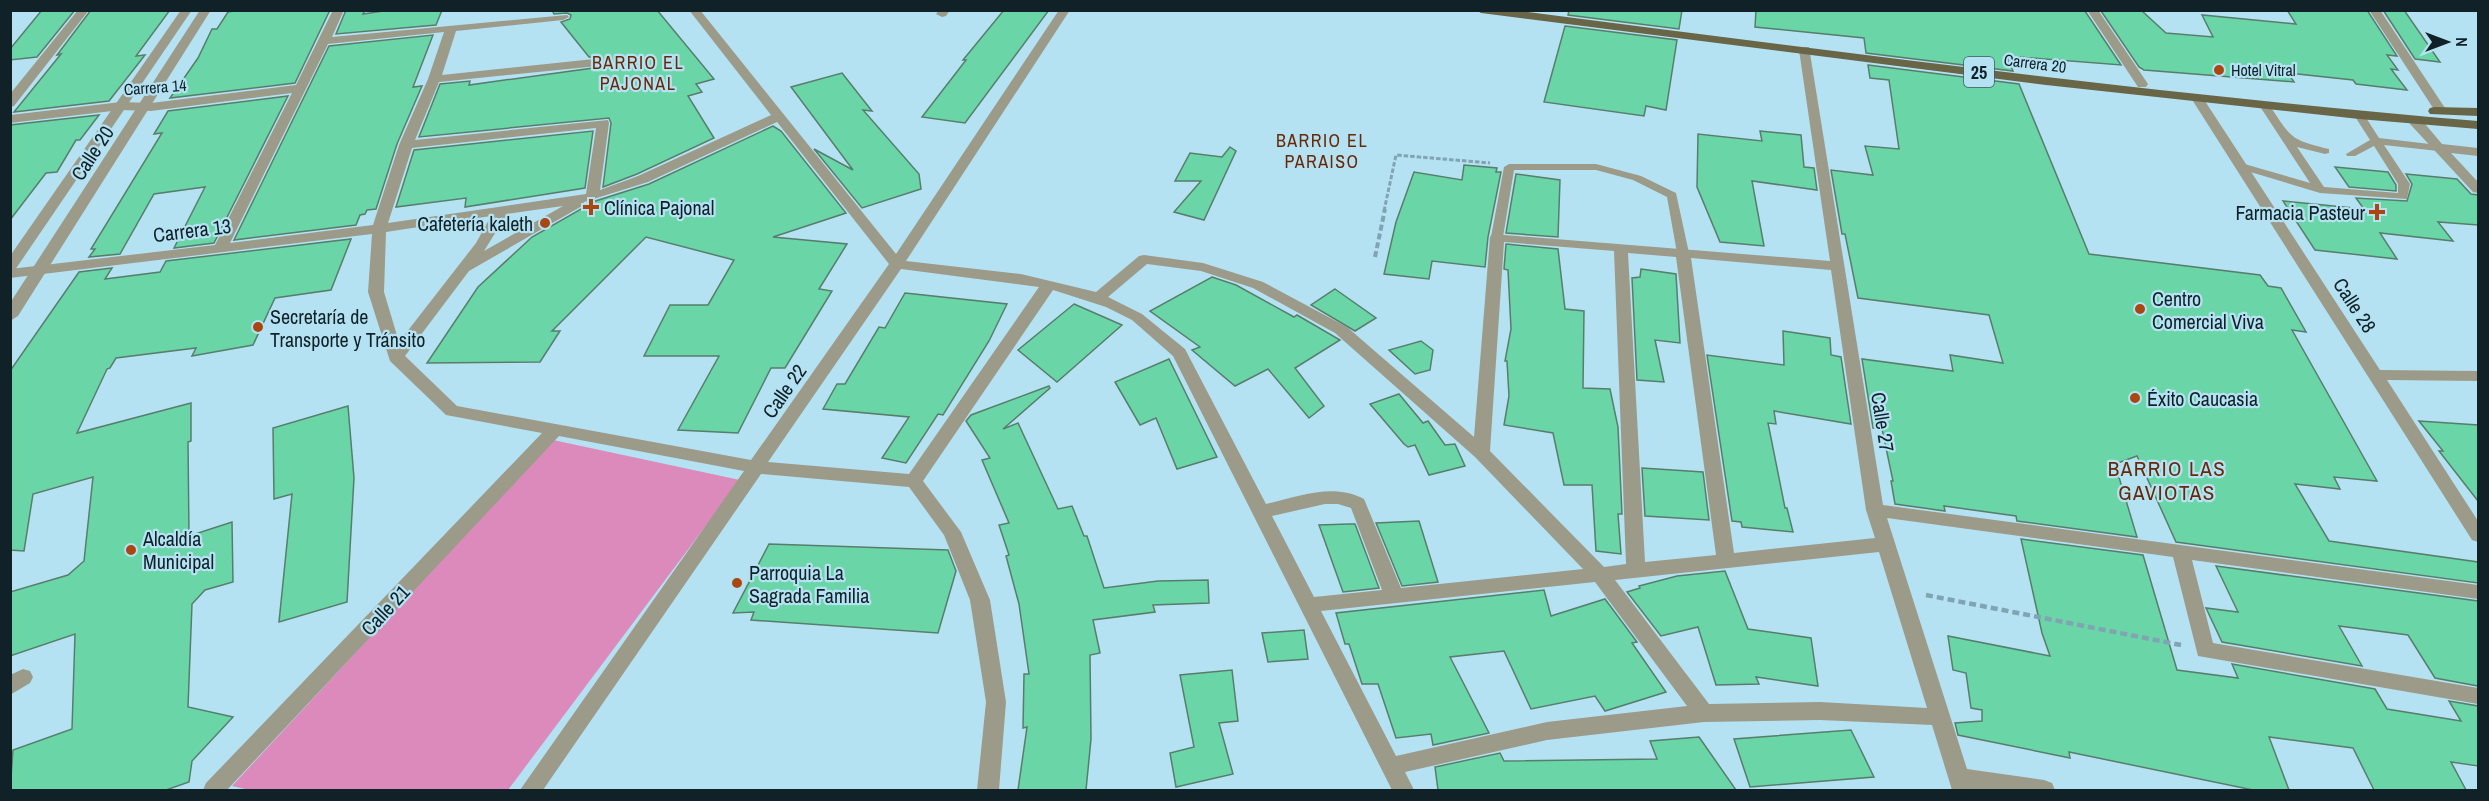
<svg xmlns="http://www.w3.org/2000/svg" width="2489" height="801" font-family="'Archivo Narrow',sans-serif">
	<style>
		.green { fill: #dc8abc }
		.building { fill: #6ad5a7; stroke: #577e6c; stroke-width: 1.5 }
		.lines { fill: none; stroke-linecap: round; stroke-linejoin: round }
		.path-far2 { stroke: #80a4b2; stroke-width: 3; stroke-dasharray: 4.5 2; stroke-linecap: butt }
		.path-far1 { stroke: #80a4b2; stroke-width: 4; stroke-dasharray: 6 3; stroke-linecap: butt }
		.path { stroke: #80a4b2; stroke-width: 4.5; stroke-dasharray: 7 4; stroke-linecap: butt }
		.service { fill: #9c9b8a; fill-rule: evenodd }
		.minor { fill: #9c9b8a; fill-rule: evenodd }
		.tertiary { fill: #9c9b8a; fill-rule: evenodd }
		.primary { fill: #696648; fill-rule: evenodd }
		.poi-dot { fill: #aa4612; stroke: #b5e2f3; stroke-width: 2 }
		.labels { text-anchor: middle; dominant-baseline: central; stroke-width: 4.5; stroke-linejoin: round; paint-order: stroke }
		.far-street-label { font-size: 16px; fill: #102228; stroke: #b5e2f3 }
		.far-poi-label { font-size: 16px; fill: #102228; stroke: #b5e2f3; text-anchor: start }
		.far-neighbourhood-label { font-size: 18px; letter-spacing: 1.5px; fill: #682908; stroke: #b5e2f3 }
		.shield { fill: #b5e2f3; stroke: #425c65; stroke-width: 1.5 }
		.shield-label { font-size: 18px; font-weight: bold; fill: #102228 }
		.street-label { font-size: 20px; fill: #102228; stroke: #b5e2f3 }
		.poi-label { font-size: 20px; fill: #102228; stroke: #b5e2f3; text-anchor: start }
		.neighbourhood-label { font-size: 21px; letter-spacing: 1.5px; fill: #682908; stroke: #b5e2f3 }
	</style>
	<rect width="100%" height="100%" fill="#b5e2f3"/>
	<path class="green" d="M553,440l187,40 -232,310h-258l-18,-4z"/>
	<g class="building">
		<path d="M42,10h33l-38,47 -27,3v-11z"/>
		<path d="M91,10h79l-34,46 9,-1 -36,46 -95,11 47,-58 -4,1z"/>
		<path d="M239,10h91l-35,73 -125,15 28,-40 14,-29h5l11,-17z"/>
		<path d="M346,10h19l-2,4 27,-4h52l-6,15 -100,9z"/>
		<path d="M552,10h105l57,69 -18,5 6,8 -14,4 26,42 -77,36 -34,13 8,-64 -2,-5 -190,19 21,-53 30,-3 -1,4 131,-18 1,-6 -6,-4h-6l-28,-35 9,-3 1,-4 -4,-2 -13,1z"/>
		<path d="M1004,10h45l-84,113 -43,-6 44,-57h-3z"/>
		<path d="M1569,10h113l-3,19 -111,-14z"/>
		<path d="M1756,10l329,1 36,54 -114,-9 6,15 -147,-18 -2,-15 -109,-11z"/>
		<path d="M2287,10h80l30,46 -10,-1 11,15 -7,-1 16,21 -51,-6 -3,-4 -65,-7 6,9 -150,-12 -5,-3 -38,-56h41l24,22 47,4 -11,-22 94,9z"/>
		<path d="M2383,10h21l36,52 -25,-3z"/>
		<path d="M1565,26l112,14 -11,70 -20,-4 -2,10 -100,-14z"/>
		<path d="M433,35l-20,52 9,-1 -25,58 -21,65 -9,1 -2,4 -5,1 -4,10 -122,15 95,-194z"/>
		<path d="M1868,65l151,19 70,170 171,21 8,11 13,2 25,44 -14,-2 85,151 -43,-4 6,12 -45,-5 34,57 149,21v21l-302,-41 -39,-86 -22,8 22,73 -120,-16 -1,-5 -72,-10 1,5 -50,-7 -4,-23h2l-11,-52 -9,-1 -11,-69 91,12 -3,-16 53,8 -14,-48 -131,-17 -13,-64h-3l-11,-64 42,5 -8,-29 34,3 -10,-69 -19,-2z"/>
		<path d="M842,73l30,38 -9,-1 56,64 2,15 -59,19 -48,-59 39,21 -62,-83z"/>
		<path d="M288,96l-74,147 -40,5 31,-61 -51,7 -34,60 -31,3 6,-8h-4l71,-116 -8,1 14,-23z"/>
		<path d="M99,115l-19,25h-4l-19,32 -11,1 -36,47v-95z"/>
		<path d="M773,126l8,5 65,82 -73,24 74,7 -28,45 13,2 -47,77h-14l-33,65 -60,-3 41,-74h-75l26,-51h38l26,-45 -88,-23 -94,94h8l-20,31 -113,1 51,-76 54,-50 51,-29 3,-4 63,-20z"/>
		<path d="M593,131l-8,57 -120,19 1,-9 -70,9 18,-57z"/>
		<path d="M1760,131l41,4 3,32 10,1 3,22 -65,-9 12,65 -44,-4 -23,-55 1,-53 64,7z"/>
		<path d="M1230,147l6,4 -32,69 -30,-8 27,-31h-26l15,-28 32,4z"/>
		<path d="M1464,165l33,3 -1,4h5l-13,65 -3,30 -53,-6 -3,18 -45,-5 12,-52 18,-50 48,8z"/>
		<path d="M2335,167l53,5 8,13v6l-47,-4z"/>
		<path d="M1516,174l44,6 -2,57 -52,-4z"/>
		<path d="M2406,174l51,5 14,15 7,1v30l-40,-3 15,19 -73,-8 17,26 -82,-9 -32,-49 81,8 -8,-11 51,3 5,-17z"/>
		<path d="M351,239l-20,51 -56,8 -22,47 -61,11 4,-8 -80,10 -6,10 -3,1 -30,64 114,-30v38l-3,1 1,94 43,-14 1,60 -28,8 -13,14 -4,103 45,10 -41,44 -3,21 -23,8h-156l3,-40 59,-21 3,-95 -65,22v-64l58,-17 16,-14 9,-84 -60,17 -9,57 -14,-1v-179l69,-99 33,-4 -7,11 55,-7 6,-11z"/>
		<path d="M1506,244l52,5 7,60 19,2 -1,77 27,1 8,38 4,87h-4l3,40 -25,-3 -4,-66h-28l-11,-52 -49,-8 5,-29 -2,-35h-2l6,-32 -3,-59 -4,-1z"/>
		<path d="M1641,269l35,5 4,69 -25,-3 9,42 -27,-2 -5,-102 8,-1z"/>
		<path d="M1212,277l24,8 58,32 3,-2 43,25 -45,28 29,38 -15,12 -41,-49 -33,17 -43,-36 8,-3 -50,-36z"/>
		<path d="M1335,289l41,29 -21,13 -44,-26z"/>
		<path d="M905,293l102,11 -18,37 -46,74 -5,-1 -32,49 -24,-5 27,-41 -86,-8 14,-25h8l34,-57 6,1z"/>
		<path d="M1074,304l48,21 -65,57 -39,-32z"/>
		<path d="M1783,331l47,7 1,17 10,2 10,67 -77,-13 2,13 -8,-1 17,85h2l6,24 -51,-5 -1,-5 -9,-1 -25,-166 77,10z"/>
		<path d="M1421,341l12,9 -3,20 -15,4 -26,-24z"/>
		<path d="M1169,359l48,98 -40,12 -21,-51 -16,7 -25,-43z"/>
		<path d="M1049,386l1,2 -47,41 15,-6 40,86 14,-3 12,30h3l17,52 54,-7 50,-1 1,23 -56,2 2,7 -62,8 7,33 -10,2 1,84 -5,51h-68l9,-63 -4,1 1,-54h5l-10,-70 -13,-48 3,-1 -10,-30 10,-2 -27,-63 8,-2 -24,-37 5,-6z"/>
		<path d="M1399,394l24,29 5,-2 17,24 10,-1 10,22 -36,9 -14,-30 -7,2 -4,-3 -34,-40z"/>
		<path d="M348,406l6,72 -7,124 -68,20 13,-128 -18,5 -1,-71z"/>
		<path d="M2419,421l59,4v76l-39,-50h4z"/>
		<path d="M1642,468l61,4 6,48 -64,-4z"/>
		<path d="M1419,521l19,61 -36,4 -26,-63z"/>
		<path d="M1349,524h6l24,64 -36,4 -24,-67z"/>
		<path d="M2021,539l122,16 34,115 61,8 -6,-14 143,25 12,20 74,12 -12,-20 29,5v60l-27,-4 15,28h-92l-21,-42 -84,-11 20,53h-36l-184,-38 1,6 -112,-23 -3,-12 27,-2v-11l-11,-2 -5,-35 -13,-3 -5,-34 102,20 -8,-23z"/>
		<path d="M769,544l179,6 8,21 -18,62 -187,-13 3,-8 -21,1z"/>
		<path d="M2216,566l262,35v85l-43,-8 -27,-43 -69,-9 23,40 -140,-24 -16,-34 32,4z"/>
		<path d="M1725,571l23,58 63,9 7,48 -62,-9 3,7 -43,1 -18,-58 -37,9 -34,-44 13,-4 -1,-2 38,-10z"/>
		<path d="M1544,590l7,26 54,-17 32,43 -5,1 34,49 -61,19 -10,-15 -64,13 -27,-58 -54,6 39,76 -56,12 -2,-11 -35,4 -18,-54h-16l-13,-40h-4l-9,-31z"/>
		<path d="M1304,630l4,29 -40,3 -6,-29z"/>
		<path d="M1232,670l6,51 -19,2 14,51 -57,13 -6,-34 24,-6 -14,-72z"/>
		<path d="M1851,730l23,47 -124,10 -16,-48z"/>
		<path d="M1699,737l37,53h-298l-3,-23 65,-14 4,8 153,-2 -7,-18z"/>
	</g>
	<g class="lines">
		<path class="path-far2" d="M1384,211l12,-56 94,8"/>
		<path class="path-far1" d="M1375,257l10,-48"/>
		<path class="path" d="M1926,595l255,50"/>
		<g class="service">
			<path d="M2264,102l4,1c23,34 20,36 61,46v4l-4,1 -28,-7 27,40 74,6v-9l-24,-38 -19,10h-8l-1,-2 24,-14 -16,-25 1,-2h8l16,25 59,7 5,3 -5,3 -54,-6 26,39 -3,15 -87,-6 -83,-25 -1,-2 5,-3 69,20 -51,-78z"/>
			<path d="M1509,164h87l45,12 35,17 13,60 -6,4 -6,-4 -10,-56 -34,-17 -37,-10h-82l-11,67 -2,2h-8l-2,-2 13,-70z"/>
		</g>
		<g class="minor">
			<path d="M78,10h11l-75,96 -4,1v-13z"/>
			<path d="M333,10h11l-12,27 235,-22 2,2 -6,3 -107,11 -14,44 152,-16 6,4 -2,3 -159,16 -24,58 193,-20 1,3 -9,67 38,-14 133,-61 -82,-105h11l196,244 163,-244h11l-164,251 115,13 75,18 43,-36 5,-1 59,8 60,19 84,45 127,110 16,-200 2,-3 338,27 -31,-211 2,-3h8l74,458 595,80v14l-286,-39 21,83 265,45v16l-280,-48 -25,-99 -286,-39 80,251 77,11 8,3 3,7 -82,-1 1,1h-22l-20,-65 -112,-5 -116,2 -157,18 -142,32 9,18h-22l-219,-434 -41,-36 -26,-13 -53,-17 -130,191 38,51 29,68 16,102 -7,88h-22l9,-88 -16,-102 -26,-65 -35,-48 -148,-13 -218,316h-23l224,-319 -185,-35 -332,354h-24l3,-7 336,-350 -96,-18 -56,-54 -22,-69 4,-58 -362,44v-9l205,-24 77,-152 -141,18 -30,-1 -111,13v-8l111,-13 30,1 145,-18zM444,32l-16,47 -29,66 -26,80 -143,18 98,-199zM777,122l112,142 -138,196 -294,-54 -52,-50 64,-85 113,-65 2,-4 64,-20zM596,128l-10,66 -198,29 24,-75zM563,206l-79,45 23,-37zM491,216l-15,27 -77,99 -15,-50 2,-60zM1504,242l110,9 12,313 -22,3 -114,-116zM1628,253l48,4 40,298 -71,7zM1691,258l140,12 35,240 9,28 -141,15zM1147,264l54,7 52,17 82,45 140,124 108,112 -182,19 -37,-89c-31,-17 -67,-2 -98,5l-81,-155 -43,-35 -34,-17zM901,269l138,18 -130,187 -141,-12zM1325,504h13l13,4 31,82 -68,7 -42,-81zM1879,552l48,156 -107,-6 -111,2 -94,-124zM1595,582l92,124 -140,16 -151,34 -75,-145z"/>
			<path d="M939,10h11l-4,6 -4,1 -6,-3z"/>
			<path d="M2087,10h11l50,74 -2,3h-8z"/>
			<path d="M2369,10h11l67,101 -2,3h-8z"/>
			<path d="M2197,94l6,4 177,272 98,1v10l-91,-1 91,141v21l-6,-2 -281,-442z"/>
			<path d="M2415,117l5,1 22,26 36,4v8l-27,-3 27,29v11l-5,-1 -63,-68 -1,-3 1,-3z"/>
			<path d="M23,669l7,2 3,6 -3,6 -20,12v-20z"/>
		</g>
		<g class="tertiary">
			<path d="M181,10h11l-177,260 -5,1v-15z"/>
			<path d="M200,10h11l-193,306 -8,5v-18z"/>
		</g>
		<g class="primary">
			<path d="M1476,10h36c322,41 643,84 966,111v8l-119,-10 -313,-34 -565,-72z"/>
			<path d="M2434,107l44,1v8l-48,-2 -2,-3 2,-3z"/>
		</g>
	</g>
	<g class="poi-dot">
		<circle cx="2219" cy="70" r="6"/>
		<path d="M588 198h6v6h6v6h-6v6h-6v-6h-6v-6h6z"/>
		<path d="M2374 203h6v6h6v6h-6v6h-6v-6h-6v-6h6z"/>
		<circle cx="545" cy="223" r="6"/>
		<circle cx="2140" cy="309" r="6"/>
		<circle cx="258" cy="327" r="6"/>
		<circle cx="2135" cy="398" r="6"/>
		<circle cx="131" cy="550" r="6"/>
		<circle cx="737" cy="583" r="6"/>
	</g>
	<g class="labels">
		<g class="far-street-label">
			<text transform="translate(2035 63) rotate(7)">Carrera 20</text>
			<text transform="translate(155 87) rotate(-4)">Carrera 14</text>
		</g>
		<g class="far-poi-label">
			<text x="2231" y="70">Hotel Vitral</text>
		</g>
		<g class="far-neighbourhood-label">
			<text x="638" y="62">BARRIO EL<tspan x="638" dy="21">PAJONAL</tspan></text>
			<text x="1322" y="140">BARRIO EL<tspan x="1322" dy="21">PARAISO</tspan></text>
		</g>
		<rect class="shield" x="1964" y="57" width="30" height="30" rx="4.5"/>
		<g class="shield-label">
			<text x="1979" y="72">25</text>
		</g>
		<g class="street-label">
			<text transform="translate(92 153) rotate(-57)">Calle 20</text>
			<text transform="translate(192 230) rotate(-7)">Carrera 13</text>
			<text transform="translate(2355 305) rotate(57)">Calle 28</text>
			<text transform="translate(784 391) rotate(-55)">Calle 22</text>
			<text transform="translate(1883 422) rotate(81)">Calle 27</text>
			<text transform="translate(385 610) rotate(-47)">Calle 21</text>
		</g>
		<g class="poi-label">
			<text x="604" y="207">Clínica Pajonal</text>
			<text x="2365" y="212" text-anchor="end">Farmacia Pasteur</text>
			<text x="533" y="223" text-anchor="end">Cafetería kaleth</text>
			<text x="2152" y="298">Centro<tspan x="2152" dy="23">Comercial Viva</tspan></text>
			<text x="270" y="316">Secretaría de<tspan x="270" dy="23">Transporte y Tránsito</tspan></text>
			<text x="2147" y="398">Éxito Caucasia</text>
			<text x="143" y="538">Alcaldía<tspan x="143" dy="23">Municipal</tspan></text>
			<text x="749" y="572">Parroquia La<tspan x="749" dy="23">Sagrada Familia</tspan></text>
		</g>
		<g class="neighbourhood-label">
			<text x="2167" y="468">BARRIO LAS<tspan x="2167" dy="24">GAVIOTAS</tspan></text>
		</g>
	</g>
	<rect width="2489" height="801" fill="none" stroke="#102228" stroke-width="24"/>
	<g transform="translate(2447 42) rotate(90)" stroke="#b5e2f3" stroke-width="4.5" paint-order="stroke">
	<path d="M0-4.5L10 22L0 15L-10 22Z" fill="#102228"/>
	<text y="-9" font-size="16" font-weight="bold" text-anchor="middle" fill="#102228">N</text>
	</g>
</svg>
